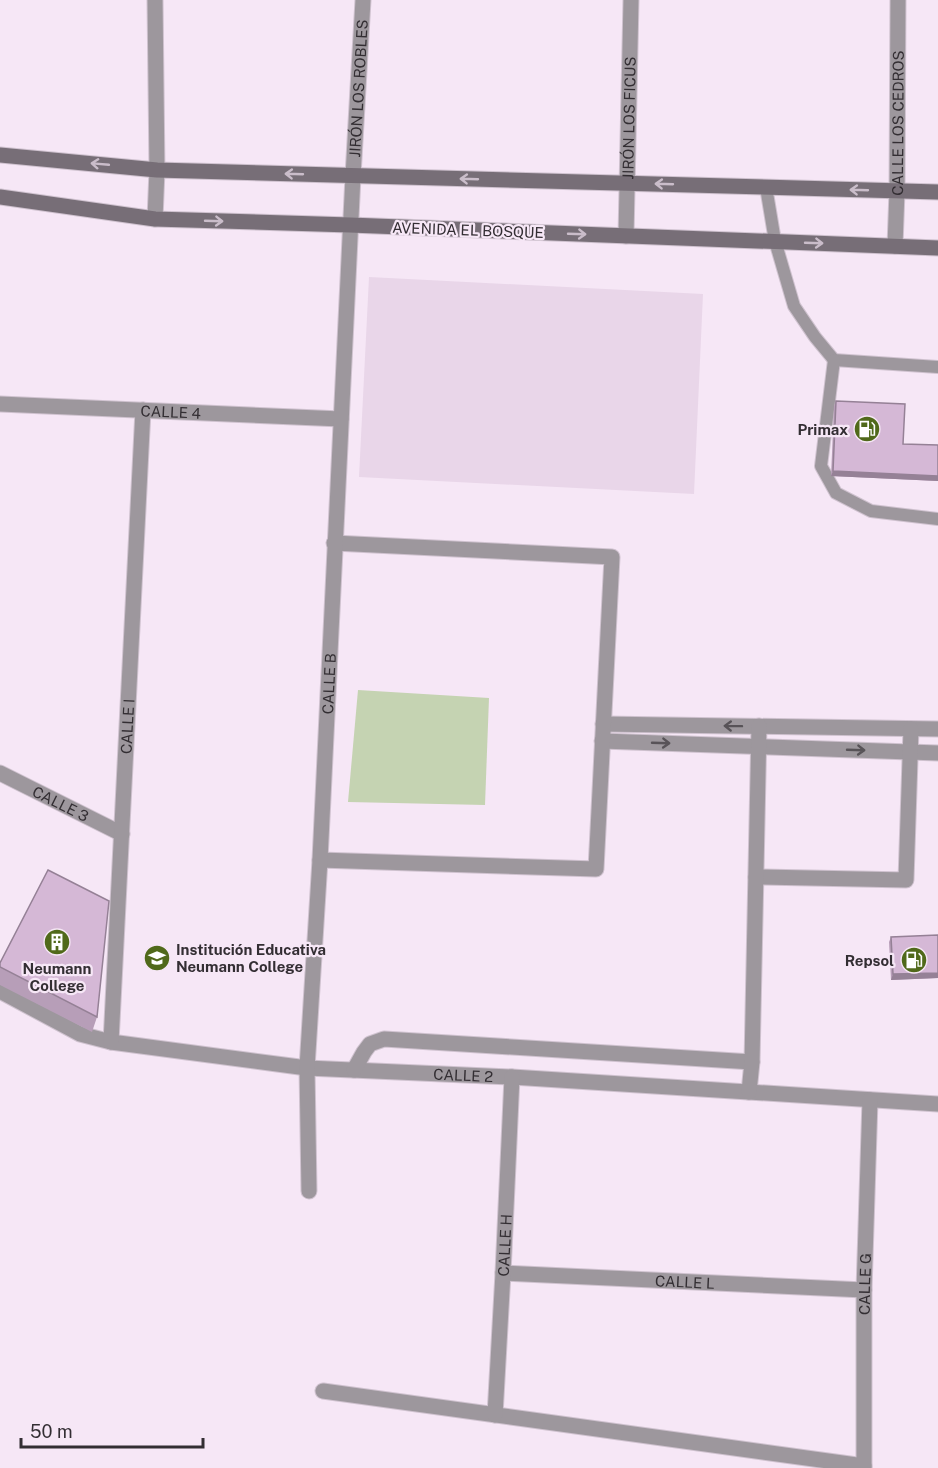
<svg xmlns="http://www.w3.org/2000/svg" width="938" height="1468" font-family="'Public Sans',sans-serif">
	<style>
		.built { fill: #e9d6e9 }
		.green { fill: #c5d3b2 }
		.lines { fill: none; stroke-linecap: round; stroke-linejoin: round }
		.lane-casing { stroke: #cfc2cf; stroke-width: 14 }
		.street-casing { stroke: #cfc2cf; stroke-width: 17 }
		.secondary-casing { stroke: #cfc2cf; stroke-width: 17 }
		.lane { stroke: #9d979d; stroke-width: 12 }
		.street { stroke: #9d979d; stroke-width: 15 }
		.secondary { stroke: #776e77; stroke-width: 15 }
		.wall { fill: #b79eb8 }
		.shaded-wall { fill: #958196 }
		.building { fill: #d5b8d6; stroke: #958196; stroke-width: 1.5 }
		.oneway { stroke: #cabdca }
		.oneway2 { stroke: #585358 }
		.labels { text-anchor: middle; dominant-baseline: central; stroke-width: 4.5; stroke-linejoin: round; paint-order: stroke }
		.street-label { font-size: 15px; fill: #332e33; stroke: #f6e7f6 }
		.poi-label { font-size: 15px; font-weight: bold; fill: #332e33; stroke: #f6e7f6; text-anchor: end }
	</style>
	<rect width="100%" height="100%" fill="#f6e7f6"/>
	<path class="built" d="M369,277l334,17 -9,200 -335,-17z"/>
	<path class="green" d="M358,690l131,8 -4,107 -137,-3z"/>
	<g class="lines">
		<defs>
			<g id="lane">
				<path d="M766,187l9,54 19,65 21,31 19,23 104,7"/>
				<path d="M834,360l-13,106 15,27 35,18 67,8"/>
			</g>
			<g id="street">
				<path d="M155,219l2,-49 -2,-170"/>
				<path id="s1" d="M626,236l5,-236"/>
				<path id="s2" d="M895,246l2,-55 1,-191"/>
				<path id="s3" d="M0,404l341,15"/>
				<path d="M603,724l335,5"/>
				<path d="M602,741l336,12"/>
				<path id="s4" d="M0,773l122,61"/>
				<path d="M320,860l276,9 16,-312 -278,-14"/>
				<path d="M756,877l150,3 5,-151"/>
				<path id="s5" d="M0,991l80,43 31,8 196,26 205,9 426,27"/>
				<path id="s6" d="M111,1042l32,-632"/>
				<path d="M354,1070l10,-18 6,-8 14,-5 368,23"/>
				<path d="M749,1092l3,-30 7,-336"/>
				<path id="s7" d="M309,1191l-2,-123 13,-208 33,-684 10,-176"/>
				<path id="s8" d="M503,1273l361,17"/>
				<path d="M323,1391l541,75"/>
				<path id="s9" d="M495,1415l8,-142 9,-196"/>
				<path id="s10" d="M864,1468v-178l6,-190"/>
			</g>
			<g id="secondary">
				<path d="M0,155l157,15 781,22"/>
				<path d="M0,197l155,22 195,6 588,23"/>
			</g>
		</defs>
		<use href="#lane" class="lane-casing"/>
		<use href="#street" class="street-casing"/>
		<use href="#secondary" class="secondary-casing"/>
		<use href="#lane" class="lane"/>
		<use href="#street" class="street"/>
		<use href="#secondary" class="secondary"/>
	</g>
	<g class="wall">
		<path d="M836,401l67,43 35,1v36l-107,-5 3,-70z"/>
		<path d="M938,935v43l-47,2 -2,-38 2,-5z"/>
		<path d="M0,963l97,54 -5,15 -92,-47z"/>
	</g>
	<g class="shaded-wall">
		<path d="M833,471l105,5v5l-107,-5z"/>
		<path d="M938,973v5l-47,2 2,-6z"/>
	</g>
	<g class="building">
		<path d="M836,401l69,3 -2,40 35,1v31l-105,-5z"/>
		<path d="M48,870l61,31 -12,116 -97,-50v-4z"/>
		<path d="M938,935v38l-45,1 -2,-37z"/>
	</g>
	<defs><path id="oneway-shaft" d="M-6 0H5M1.5-3L5.5 0L1.5 3" fill="none" stroke-width="1.6" stroke-linecap="round" stroke-linejoin="round" transform="scale(1.5)"/></defs>
	<g class="oneway">
		<use href="#oneway-shaft" transform="translate(100 164) rotate(-175)"/>
		<use href="#oneway-shaft" transform="translate(294 174) rotate(-178)"/>
		<use href="#oneway-shaft" transform="translate(469 179) rotate(-178)"/>
		<use href="#oneway-shaft" transform="translate(664 184) rotate(-178)"/>
		<use href="#oneway-shaft" transform="translate(859 190) rotate(-178)"/>
		<use href="#oneway-shaft" transform="translate(214 221) rotate(2)"/>
		<use href="#oneway-shaft" transform="translate(577 234) rotate(2)"/>
		<use href="#oneway-shaft" transform="translate(814 243) rotate(2)"/>
	</g>
	<g class="oneway2">
		<use href="#oneway-shaft" transform="translate(733 726) rotate(-179)"/>
		<use href="#oneway-shaft" transform="translate(661 743) rotate(2)"/>
		<use href="#oneway-shaft" transform="translate(856 750) rotate(2)"/>
	</g>
	<defs>
		<symbol id="fuel-disc" viewBox="-11 -11 22 22"><circle r="9.5" fill="#50691a" stroke="#f6e7f6"/><path d="M-5.5-6h7V0h2V4h1.3V-2.5L3-4.5l.8-.8L6-3V5H2.5V1h-1V6h-7ZM-4.2-4.7v3.2H.2V-4.7Z" fill="#fff"/></symbol>
		<symbol id="building-disc" viewBox="-11 -11 22 22"><circle r="9.5" fill="#50691a" stroke="#f6e7f6"/><path d="M-4-6H4V6H1V3H-1V6H-4ZM-2.5-4.3h1.7v1.8h-1.7ZM.8-4.3h1.7v1.8H.8ZM-2.5-1h1.7V.8h-1.7ZM.8-1h1.7V.8H.8Z" fill="#fff"/></symbol>
		<symbol id="school-disc" viewBox="-11 -11 22 22"><circle r="9.5" fill="#50691a" stroke="#f6e7f6"/><path d="M0-5L7-2L0 1L-7-2ZM-4 1L0 2.5L4 1V4Q0 6-4 4Z" fill="#fff"/></symbol>
	</defs>
	<g fill-rule="evenodd">
		<use href="#fuel-disc" x="852" y="414" width="30" height="30"/>
		<use href="#building-disc" x="42" y="927" width="30" height="30"/>
		<use href="#school-disc" x="142" y="943" width="30" height="30"/>
		<use href="#fuel-disc" x="899" y="945" width="30" height="30"/>
	</g>
	<g class="labels">
		<g class="street-label">
			<text stroke="none"><textPath href="#s7" startOffset="1104">JIRÓN LOS ROBLES</textPath></text>
			<text stroke="none"><textPath href="#s1" startOffset="118">JIRÓN LOS FICUS</textPath></text>
			<text stroke="none"><textPath href="#s2" startOffset="123">CALLE LOS CEDROS</textPath></text>
			<text transform="translate(468 230) rotate(2)">AVENIDA EL BOSQUE</text>
			<text stroke="none"><textPath href="#s3" startOffset="171">CALLE 4</textPath></text>
			<text stroke="none"><textPath href="#s7" startOffset="508">CALLE B</textPath></text>
			<text stroke="none"><textPath href="#s6" startOffset="316">CALLE I</textPath></text>
			<text stroke="none"><textPath href="#s4" startOffset="68">CALLE 3</textPath></text>
			<text stroke="none"><textPath href="#s5" startOffset="477">CALLE 2</textPath></text>
			<text stroke="none"><textPath href="#s9" startOffset="170">CALLE H</textPath></text>
			<text stroke="none"><textPath href="#s8" startOffset="182">CALLE L</textPath></text>
			<text stroke="none"><textPath href="#s10" startOffset="184">CALLE G</textPath></text>
		</g>
		<g class="poi-label">
			<text x="848" y="429">Primax</text>
			<text x="176" y="949" text-anchor="start">Institución Educativa<tspan x="176" dy="17">Neumann College</tspan></text>
			<text x="894" y="960">Repsol</text>
			<text x="57" y="968" text-anchor="middle">Neumann<tspan x="57" dy="17">College</tspan></text>
		</g>
	</g>
	<path d="M21 1438v9h182v-9" fill="none" stroke="#332e33" stroke-width="3"/>
	<text x="30" y="1438" font-size="18" fill="#332e33" stroke="#f6e7f6" stroke-width="4.5" paint-order="stroke">50 m</text>
</svg>
